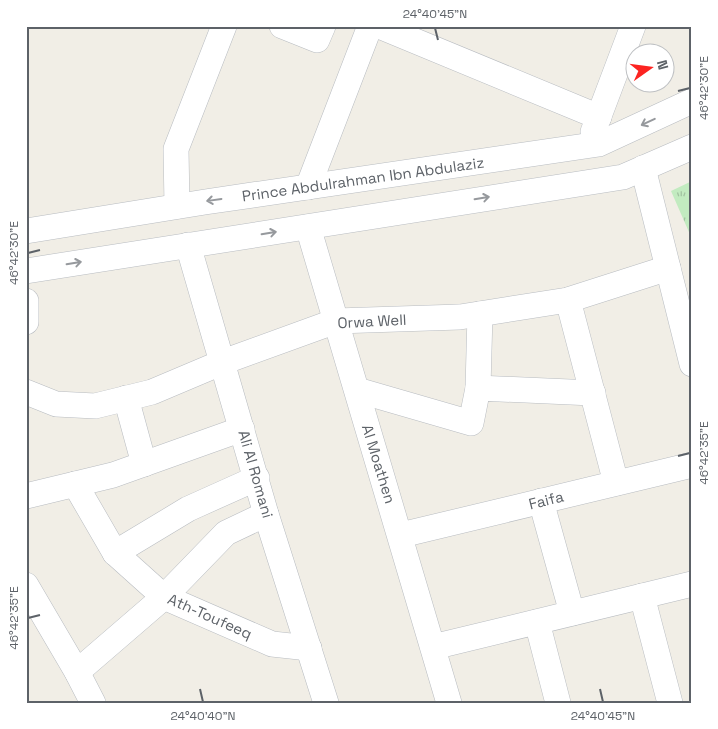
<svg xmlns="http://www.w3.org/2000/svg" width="718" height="729" font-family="'Space Grotesk',sans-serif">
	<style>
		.park { fill: url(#park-tufts) }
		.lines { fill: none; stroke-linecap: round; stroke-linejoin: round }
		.minor-casing { stroke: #b8bcc1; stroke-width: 26 }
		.minor { stroke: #fff; stroke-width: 25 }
		.oneway { stroke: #96999d }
		.ticks { fill: none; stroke: #5d6268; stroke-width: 2 }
		.labels { text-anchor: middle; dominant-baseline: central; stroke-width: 4; stroke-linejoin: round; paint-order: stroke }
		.street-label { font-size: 15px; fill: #5d6268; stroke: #fff }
		.neatline { fill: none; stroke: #5d6268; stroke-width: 2 }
		.ticks-label { font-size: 12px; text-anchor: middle; fill: #5d6268 }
	</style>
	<defs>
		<pattern id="park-tufts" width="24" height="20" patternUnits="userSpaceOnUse" patternTransform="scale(1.25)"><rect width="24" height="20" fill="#c2ebc0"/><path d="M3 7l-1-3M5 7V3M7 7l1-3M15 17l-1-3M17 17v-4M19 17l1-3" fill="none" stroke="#a1c2a0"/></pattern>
	</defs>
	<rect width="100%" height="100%" fill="#f1eee6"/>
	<path class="park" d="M692,181v58l-21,-48z"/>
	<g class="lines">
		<defs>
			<g id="minor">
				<path d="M282,26l35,14 6,-14"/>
				<path d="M379,26l220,91"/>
				<path d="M593,132l40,-106"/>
				<path d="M643,168l49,196"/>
				<path d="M308,187l62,-161"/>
				<path d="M177,206l-1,-57 48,-123"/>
				<path d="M308,227l141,476"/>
				<path d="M26,231l179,-29 394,-58 93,-43"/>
				<path d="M188,245l78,269 60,189"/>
				<path d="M26,271l597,-94 69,-30"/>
				<path d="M568,300l48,183"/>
				<path d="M26,301v21"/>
				<path d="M478,388l2,-74"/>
				<path d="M357,390l114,33 7,-35 115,5"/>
				<path d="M26,392l30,12 39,2 57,-14 71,-30 113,-41 124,-4 108,-17 100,-32"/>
				<path d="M126,398l18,66"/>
				<path d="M75,484l40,69 49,44 108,47 37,4"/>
				<path d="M26,496l87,-21 129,-46"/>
				<path d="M541,501l31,112"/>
				<path d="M401,535l291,-70"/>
				<path d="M115,553l73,-44 69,-31"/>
				<path d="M26,585l51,87 16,31"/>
				<path d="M642,596l28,107"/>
				<path d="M537,622l21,81"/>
				<path d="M433,647l259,-63"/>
				<path d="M77,672l87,-75 62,-64 40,-19"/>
			</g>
		</defs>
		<use href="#minor" class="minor-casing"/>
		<use href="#minor" class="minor"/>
	</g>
	<defs><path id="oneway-shaft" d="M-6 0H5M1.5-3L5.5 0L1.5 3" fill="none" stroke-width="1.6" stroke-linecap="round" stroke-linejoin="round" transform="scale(1.25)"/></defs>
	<g class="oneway">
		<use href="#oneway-shaft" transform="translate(648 122) rotate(155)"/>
		<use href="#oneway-shaft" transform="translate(482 198) rotate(-9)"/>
		<use href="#oneway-shaft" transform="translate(214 200) rotate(172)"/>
		<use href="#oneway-shaft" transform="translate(269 233) rotate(-9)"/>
		<use href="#oneway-shaft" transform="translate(74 263) rotate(-9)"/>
	</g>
	<path class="ticks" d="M435,28l3,12M678,91l12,-3M28,253l12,-3M678,456l12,-3M28,618l12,-3M200,689l3,13M600,689l3,13"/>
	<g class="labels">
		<g class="street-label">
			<text transform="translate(363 179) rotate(-8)">Prince Abdulrahman Ibn Abdulaziz</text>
			<text transform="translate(372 321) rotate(-3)">Orwa Well</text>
			<text transform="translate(379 464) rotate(73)">Al Moathen</text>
			<text transform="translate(256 474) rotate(74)">Ali Al Romani</text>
			<text transform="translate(546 500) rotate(-14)">Faifa</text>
			<text transform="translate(210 616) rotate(24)">Ath-Toufeeq</text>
		</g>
	</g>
	<rect width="718" height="729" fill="none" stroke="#ffffff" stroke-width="55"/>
	<g transform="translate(650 68) rotate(76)"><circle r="24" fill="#ffffff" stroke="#bec0c3"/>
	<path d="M0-4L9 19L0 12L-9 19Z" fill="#fc2421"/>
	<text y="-8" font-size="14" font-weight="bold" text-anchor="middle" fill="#5d6268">N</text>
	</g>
	<rect x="28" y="28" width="662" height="674" class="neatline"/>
	<g class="ticks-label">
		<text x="435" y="18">24°40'45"N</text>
		<text transform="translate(704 88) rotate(-90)" y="4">46°42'30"E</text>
		<text transform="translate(14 253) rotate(-90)" y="4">46°42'30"E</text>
		<text transform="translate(704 453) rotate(-90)" y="4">46°42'35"E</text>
		<text transform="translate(14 618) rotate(-90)" y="4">46°42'35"E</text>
		<text x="203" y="720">24°40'40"N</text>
		<text x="603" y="720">24°40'45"N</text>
	</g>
</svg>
